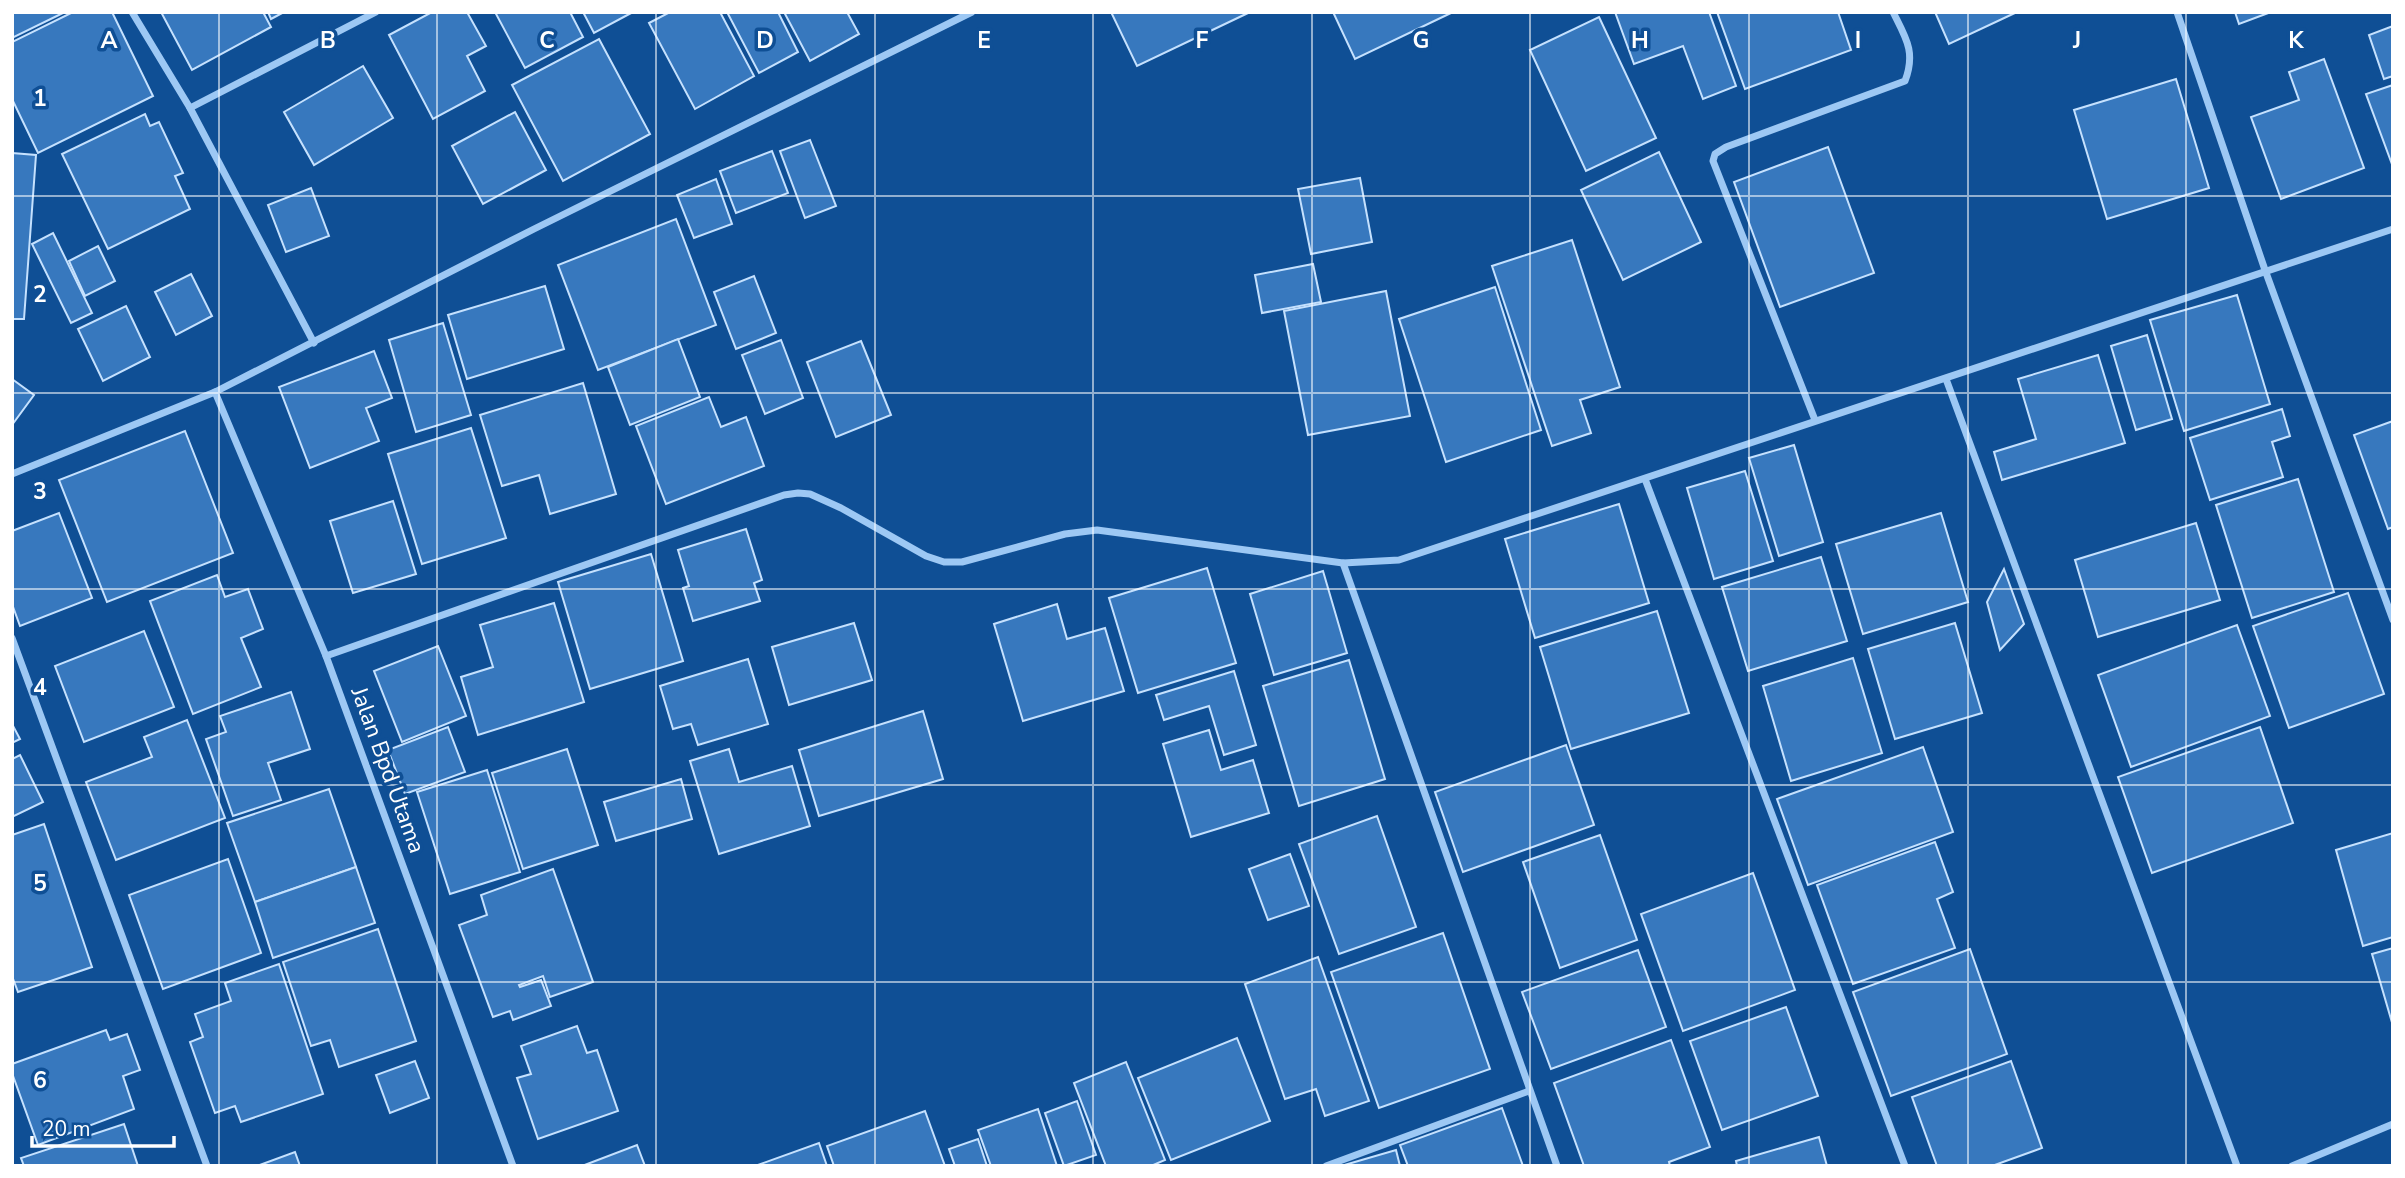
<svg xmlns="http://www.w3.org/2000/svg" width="2405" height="1178" font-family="'Nunito Sans',sans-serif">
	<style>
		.building { fill: #3778be; stroke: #c5e1fe; stroke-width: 2 }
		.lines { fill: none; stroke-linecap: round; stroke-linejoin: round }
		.street { stroke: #9dc8f4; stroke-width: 7 }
		.grid { fill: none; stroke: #fff; stroke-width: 2; stroke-opacity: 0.55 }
		.labels { text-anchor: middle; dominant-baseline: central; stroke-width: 7; stroke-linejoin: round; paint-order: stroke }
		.street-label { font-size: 23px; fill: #fff; stroke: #0f4f95 }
		.grid-label { font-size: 23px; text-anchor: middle; font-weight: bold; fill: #fff; stroke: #0f4f95; stroke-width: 7; stroke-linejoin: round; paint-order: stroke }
	</style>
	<rect width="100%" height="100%" fill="#0f4f95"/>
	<g class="building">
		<path d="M12,12h53l-53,26z"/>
		<path d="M73,12h39l41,84 -115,57 -26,-54v-57z"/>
		<path d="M161,12h102l8,15 -79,43z"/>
		<path d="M268,12h16l-13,7z"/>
		<path d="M432,12h35l19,34 -19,10 18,35 -52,28 -44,-84z"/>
		<path d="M495,12h75l13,25 -58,31z"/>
		<path d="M583,12h50l-39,21z"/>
		<path d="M670,12h50l34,64 -59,33 -46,-86z"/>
		<path d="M727,12h51l20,40 -39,21z"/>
		<path d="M784,12h63l12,22 -49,27z"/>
		<path d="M1111,12h137v1l-111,53z"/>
		<path d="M1333,12h120l-98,47z"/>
		<path d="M1615,12h94l27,74 -33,13 -20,-53 -49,18z"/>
		<path d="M1717,12h121l13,38 -106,39z"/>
		<path d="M1935,12h82l-68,32z"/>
		<path d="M2235,12h36l-32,12z"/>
		<path d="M1599,17l57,121 -70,33 -56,-121z"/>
		<path d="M2393,26v50l-9,3 -15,-44z"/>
		<path d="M599,39l51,95 -87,47 -51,-96z"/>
		<path d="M2324,59l40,109 -83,31 -30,-82 48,-17 -10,-28z"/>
		<path d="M363,66l30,52 -79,47 -30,-53z"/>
		<path d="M2176,79l33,109 -102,31 -33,-109z"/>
		<path d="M2393,85v82l-27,-73z"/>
		<path d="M515,112l31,58 -63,34 -31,-58z"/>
		<path d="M145,114l5,12 9,-4 24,51 -8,3 15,33 -82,40 -46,-95z"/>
		<path d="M810,140l26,66 -31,12 -25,-67z"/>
		<path d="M1828,147l46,126 -94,34 -46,-125z"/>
		<path d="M772,151l16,42 -52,20 -16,-42z"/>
		<path d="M1659,152l42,90 -78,38 -42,-90z"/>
		<path d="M12,153l24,2 -12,164h-12z"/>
		<path d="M1360,178l12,64 -61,12 -13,-65z"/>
		<path d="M716,179l16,45 -38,14 -17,-43z"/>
		<path d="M311,188l18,48 -43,16 -18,-47z"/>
		<path d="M676,219l40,106 -118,45 -40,-105z"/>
		<path d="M53,233l39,80 -21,10 -39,-79z"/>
		<path d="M1572,240l48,147 -40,13 11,33 -39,13 -60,-180z"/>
		<path d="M98,246l17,35 -30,15 -16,-35z"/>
		<path d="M1313,264l8,38 -59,11 -7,-38z"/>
		<path d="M191,274l21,42 -36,19 -21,-43z"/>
		<path d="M754,276l22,57 -40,16 -22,-57z"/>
		<path d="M545,286l19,63 -97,30 -19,-64z"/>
		<path d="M1495,287l46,143 -95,32 -47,-143z"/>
		<path d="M1386,291l24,125 -102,19 -24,-124z"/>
		<path d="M2237,295l33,109 -86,27 -34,-111z"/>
		<path d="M126,306l24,51 -47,24 -25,-52z"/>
		<path d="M443,323l28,92 -55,17 -27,-92z"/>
		<path d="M2147,335l25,84 -36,11 -25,-84z"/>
		<path d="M678,339l22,58 -70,28 -22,-58z"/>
		<path d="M781,340l22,58 -38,16 -23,-59z"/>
		<path d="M861,341l30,74 -55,22 -29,-75z"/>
		<path d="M374,351l18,47 -26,10 13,33 -69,27 -31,-81z"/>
		<path d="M2098,355l27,88 -123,37 -8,-28 42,-13 -18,-60z"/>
		<path d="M12,379l22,16 -22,30z"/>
		<path d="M583,383l33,111 -66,20 -11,-39 -37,11 -22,-71z"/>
		<path d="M709,397l12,30 25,-10 18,49 -98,38 -30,-78z"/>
		<path d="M2282,409l8,27 -18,6 11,35 -73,23 -20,-62z"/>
		<path d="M2393,421v106l-5,2 -34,-94z"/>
		<path d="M471,428l35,110 -84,26 -34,-110z"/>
		<path d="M185,431l48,122 -126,49 -48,-122z"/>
		<path d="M1794,445l29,97 -44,14 -30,-98z"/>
		<path d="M1745,471l28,90 -59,18 -27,-91z"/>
		<path d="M2298,479l36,113 -82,26 -36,-113z"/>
		<path d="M393,501l23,73 -63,19 -23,-72z"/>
		<path d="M1619,504l30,99 -114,35 -30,-99z"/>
		<path d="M59,513l33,85 -72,28 -8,-22v-73z"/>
		<path d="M1941,513l27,89 -105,32 -27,-90z"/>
		<path d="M2196,523l24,77 -122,37 -23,-77z"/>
		<path d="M746,529l16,51 -8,3 6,18 -67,20 -10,-33 6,-2 -11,-36z"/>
		<path d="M651,554l32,107 -93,28 -32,-107z"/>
		<path d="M1821,557l26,84 -99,30 -26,-84z"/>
		<path d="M1207,568l29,95 -98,30 -29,-95z"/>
		<path d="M2004,569l20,55 -24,26 -13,-48z"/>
		<path d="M1323,571l24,82 -73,22 -24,-81z"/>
		<path d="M217,575l8,22 23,-8 15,40 -22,9 20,49 -68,27 -43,-113z"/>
		<path d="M2348,593l36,101 -95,34 -36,-102z"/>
		<path d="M554,603l30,99 -106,33 -17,-58 32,-10 -13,-42z"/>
		<path d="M1057,604l10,35 38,-11 19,63 -101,30 -29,-97z"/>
		<path d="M1657,611l32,102 -118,36 -31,-102z"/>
		<path d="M854,623l18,57 -83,25 -17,-58z"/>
		<path d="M1955,623l27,90 -87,26 -27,-90z"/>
		<path d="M2237,625l33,91 -139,51 -33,-92z"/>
		<path d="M144,631l30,76 -90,35 -29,-76z"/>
		<path d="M438,646l28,70 -64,26 -28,-71z"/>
		<path d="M1853,658l29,95 -91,28 -28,-95z"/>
		<path d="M748,659l20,65 -70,21 -7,-21 -18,5 -13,-43z"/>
		<path d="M1349,660l36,119 -86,27 -36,-120z"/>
		<path d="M1234,671l22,74 -32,10 -15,-49 -45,14 -8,-25z"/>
		<path d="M291,692l19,57 -42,14 13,37 -48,16 -27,-77 20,-7 -6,-16z"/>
		<path d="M923,711l20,68 -124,37 -20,-66z"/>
		<path d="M187,720l38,98 -109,42 -30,-78 66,-25 -8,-20z"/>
		<path d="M12,724l8,15 -8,4z"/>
		<path d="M448,727l17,45 -60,22 -17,-44z"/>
		<path d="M2260,727l33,96 -141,50 -34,-96z"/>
		<path d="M1209,730l12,40 32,-10 16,53 -78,24 -28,-93z"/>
		<path d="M1566,745l28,80 -131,47 -28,-80z"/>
		<path d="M1923,747l30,85 -145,53 -31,-86z"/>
		<path d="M567,749l31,96 -75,24 -31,-96z"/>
		<path d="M729,749l10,33 53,-16 18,60 -91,28 -29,-93z"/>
		<path d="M20,755l23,47 -31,15v-58z"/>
		<path d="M487,770l33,102 -70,22 -33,-102z"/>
		<path d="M681,779l11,40 -76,22 -12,-39z"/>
		<path d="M329,789l27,78 -101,35 -28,-79z"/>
		<path d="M1377,816l39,111 -77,27 -40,-110z"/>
		<path d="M44,824l48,143 -74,25 -6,-16v-141z"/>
		<path d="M2393,833v104l-30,9 -27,-96z"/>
		<path d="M1600,835l37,105 -77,28 -37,-106z"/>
		<path d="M1935,842l18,50 -16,7 18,49 -102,36 -36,-99z"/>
		<path d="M1290,854l19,52 -41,14 -19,-51z"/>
		<path d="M228,859l33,94 -98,36 -34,-94z"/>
		<path d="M356,867l19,56 -102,35 -18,-56z"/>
		<path d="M553,869l40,113 -43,15 -7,-21 -24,9 1,2 21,-7 10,26 -38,14 -3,-9 -17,6 -34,-92 28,-10 -6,-20z"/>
		<path d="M1753,873l42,117 -112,41 -42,-117z"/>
		<path d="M378,929l38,112 -77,26 -9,-27 -19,6 -28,-84z"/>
		<path d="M1443,933l47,136 -111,39 -48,-136z"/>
		<path d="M2393,948v78l-21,-72z"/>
		<path d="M1970,949l37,105 -116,42 -38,-104z"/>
		<path d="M1638,950l28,77 -115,42 -29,-77z"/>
		<path d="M1318,957l51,144 -44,15 -9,-27 -31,10 -40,-115z"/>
		<path d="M279,964l44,130 -82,28 -6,-16 -20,7 -25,-71 13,-5 -8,-23 36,-13 -6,-18z"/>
		<path d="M1786,1007l32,89 -96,34 -32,-89z"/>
		<path d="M577,1026l10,27 10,-3 21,61 -80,28 -21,-61 14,-4 -10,-28z"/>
		<path d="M106,1030l4,10 17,-6 13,36 -17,6 11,33 -96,36 -26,-72v-9z"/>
		<path d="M1237,1038l33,83 -99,39 -33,-82z"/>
		<path d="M1671,1040l39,107 -41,15 1,4h-86l-30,-83z"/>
		<path d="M415,1061l14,37 -39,15 -14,-38z"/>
		<path d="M2011,1061l31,87 -50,18h-55l-25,-69z"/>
		<path d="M1126,1062l39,98 -14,6h-45l-32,-83z"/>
		<path d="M1077,1101l19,54 -32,11 -19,-53z"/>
		<path d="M1502,1108l21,58h-115l-8,-21z"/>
		<path d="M1038,1109l19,57h-66l-13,-36z"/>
		<path d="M925,1111l20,55h-111l-7,-20z"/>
		<path d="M124,1124l14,42h-114l-3,-8z"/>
		<path d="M1819,1137l8,29h-90l-1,-5z"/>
		<path d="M978,1139l9,27h-32l-6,-17z"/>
		<path d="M819,1143l8,23h-72z"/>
		<path d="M637,1145l8,21h-63z"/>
		<path d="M1396,1150l4,16h-59z"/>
		<path d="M295,1152l5,14h-43z"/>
	</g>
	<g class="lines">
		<g class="street">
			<path d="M132,12l58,96 124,235"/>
			<path d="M2177,12l88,258 128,350"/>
			<path d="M190,108l186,-96"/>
			<path d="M1946,379l291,787"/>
			<path d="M215,392l111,264 187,510"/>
			<path d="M1815,420l-102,-259 2,-7 11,-7 179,-66c11,-29 1,-43 -12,-69"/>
			<path d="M12,474l203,-82 319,-163 438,-217"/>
			<path d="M1645,479l260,687"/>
			<path d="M1343,563l214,603"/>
			<path d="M12,638l195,528"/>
			<path d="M326,656l458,-161 14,-2 12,1 31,14 85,48 18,6h18l103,-28 32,-4 246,33 56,-3 994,-331"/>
			<path d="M1326,1166l203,-75"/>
			<path d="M2292,1166l101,-42"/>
		</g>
	</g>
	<path class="grid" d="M219,12v1154M437,12v1154M656,12v1154M875,12v1154M1093,12v1154M1312,12v1154M1530,12v1154M1749,12v1154M1968,12v1154M2186,12v1154M12,196h2381M12,393h2381M12,589h2381M12,785h2381M12,982h2381"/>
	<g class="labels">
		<g class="street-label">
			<text transform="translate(388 770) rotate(70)">Jalan Bpd Utama</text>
		</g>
	</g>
	<g class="grid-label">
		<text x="109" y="48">A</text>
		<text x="328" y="48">B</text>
		<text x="547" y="48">C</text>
		<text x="765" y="48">D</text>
		<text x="984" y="48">E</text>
		<text x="1202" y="48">F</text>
		<text x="1421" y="48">G</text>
		<text x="1640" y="48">H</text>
		<text x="1858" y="48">I</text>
		<text x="2077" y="48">J</text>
		<text x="2296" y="48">K</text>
		<text x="40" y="106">1</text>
		<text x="40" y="302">2</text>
		<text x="40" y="499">3</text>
		<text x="40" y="695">4</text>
		<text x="40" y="891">5</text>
		<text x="40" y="1088">6</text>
	</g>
	<rect width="2405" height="1178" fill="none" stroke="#ffffff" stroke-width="28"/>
	<path d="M32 1136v10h142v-10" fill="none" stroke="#ffffff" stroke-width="3.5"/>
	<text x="42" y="1136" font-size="21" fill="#ffffff" stroke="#0f4f95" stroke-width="5" paint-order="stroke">20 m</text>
</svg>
